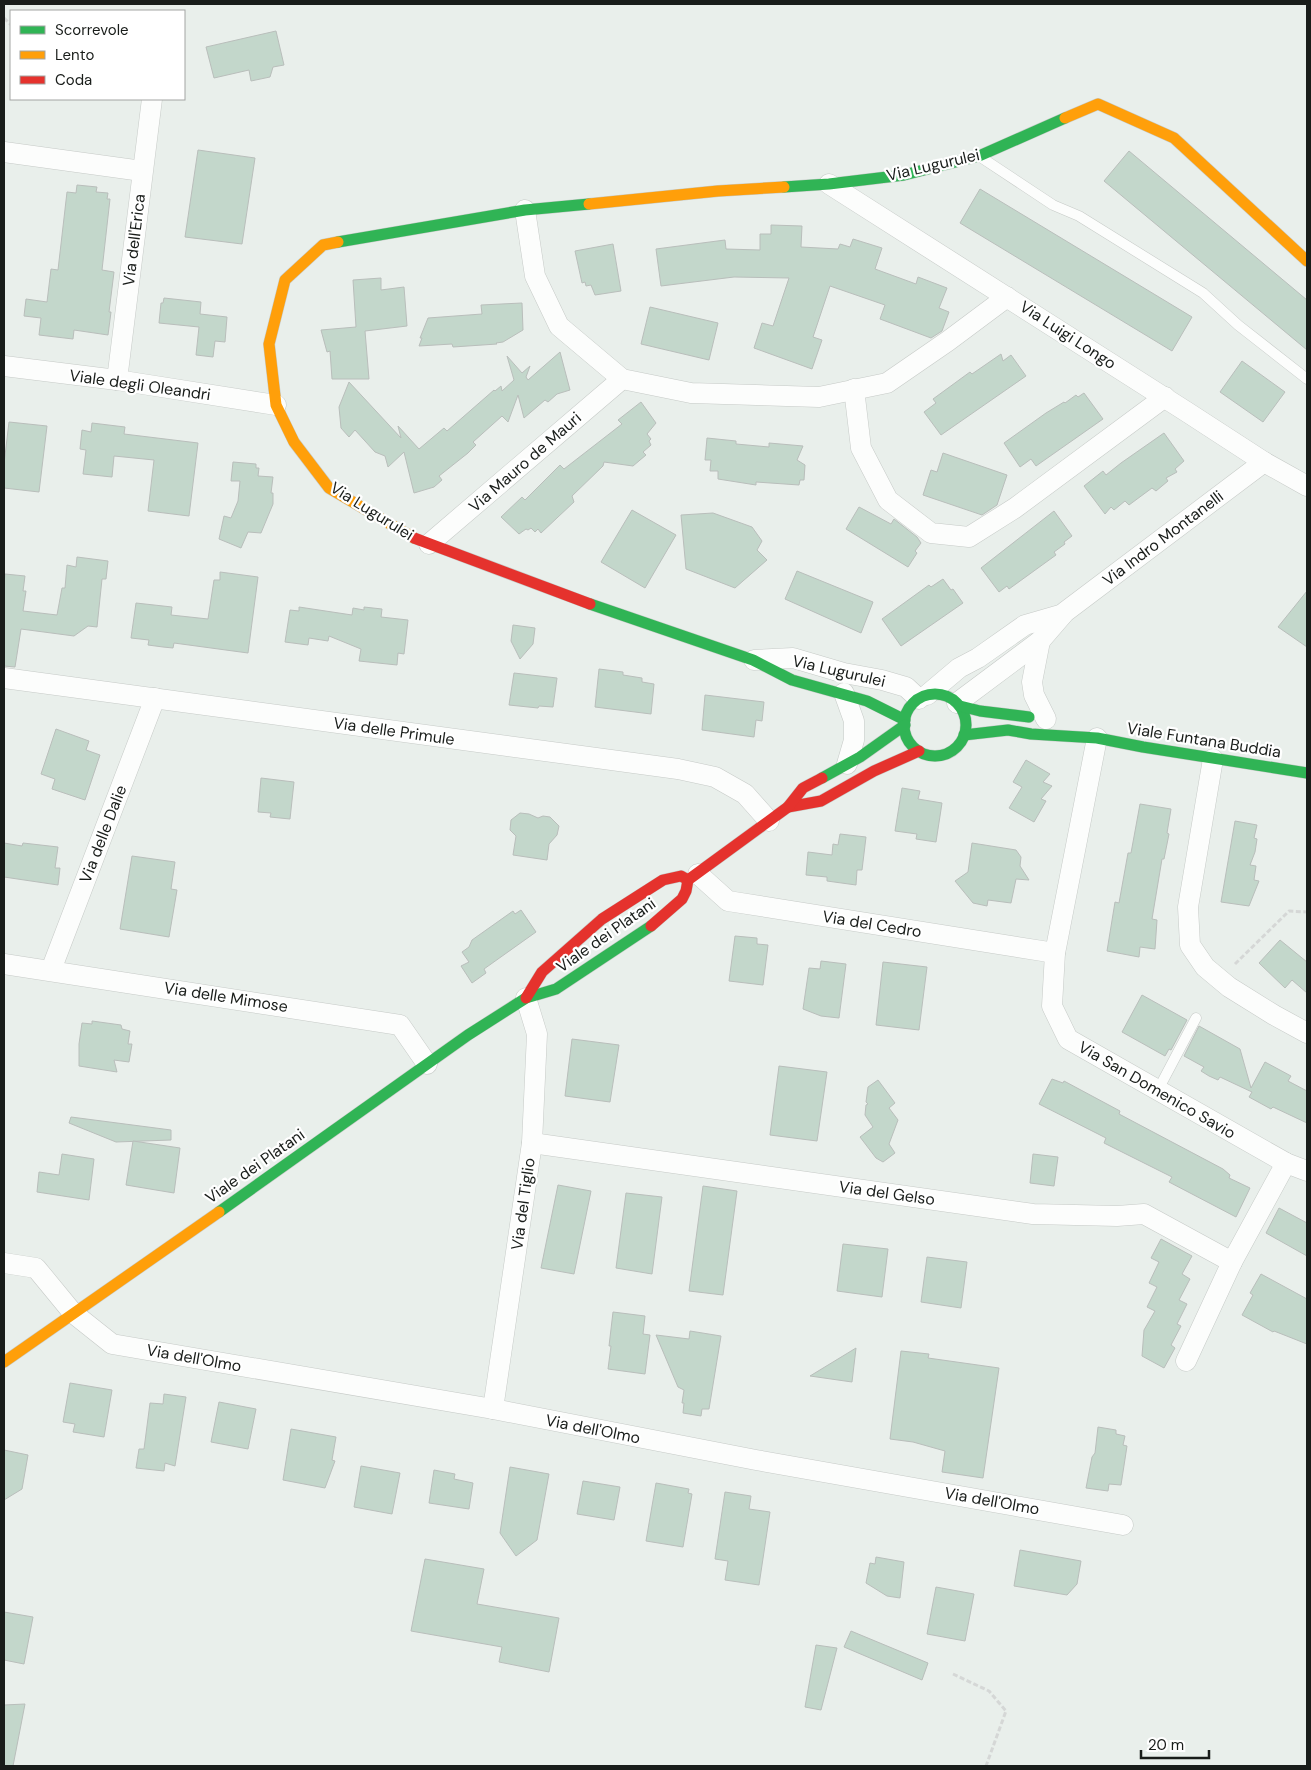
<svg xmlns="http://www.w3.org/2000/svg" width="1311" height="1770" font-family="'DM Sans',sans-serif">
	<style>
		.building { fill: #c3d7cb; stroke: #b9bebb }
		.lines { fill: none; stroke-linecap: round; stroke-linejoin: round }
		.lane-casing { stroke: #c6cac7; stroke-width: 11 }
		.street-casing { stroke: #c6cac7; stroke-width: 21 }
		.fast-casing { stroke: #c6cac7; stroke-width: 12 }
		.slow-casing { stroke: #c6cac7; stroke-width: 12 }
		.jam-casing { stroke: #c6cac7; stroke-width: 12 }
		.path { stroke: #d5d7d6; stroke-width: 3; stroke-dasharray: 5 2.5; stroke-linecap: butt }
		.lane { stroke: #fcfdfc; stroke-width: 10 }
		.street { stroke: #fcfdfc; stroke-width: 20 }
		.fast { stroke: #30b455; stroke-width: 11 }
		.slow { stroke: #ff9f0a; stroke-width: 11 }
		.jam { stroke: #e5322d; stroke-width: 11 }
		.labels { text-anchor: middle; dominant-baseline: central; stroke-width: 4.5; stroke-linejoin: round; paint-order: stroke }
		.street-label { font-size: 16px; fill: #191d1a; stroke: #fff }
	</style>
	<rect width="100%" height="100%" fill="#e9efeb"/>
	<g class="building">
		<path d="M276,31l8,34 -11,2 -3,10 -19,4 -2,-11 -35,8 -8,-31z"/>
		<path d="M198,150l57,8 -13,86 -57,-7z"/>
		<path d="M1129,151l178,149v50l-203,-169z"/>
		<path d="M77,185l20,2 -1,5 12,1 -1,6h3l-8,71 12,2 -5,40h2l-3,23 -34,-5 -1,9 -34,-4 2,-17 -17,-2 2,-17 21,3 4,-33 7,1 9,-78 9,1z"/>
		<path d="M980,189l212,128 -20,34 -212,-128z"/>
		<path d="M771,225l31,1 -1,21 37,2 2,-5 10,3 3,-8 29,9 -7,21 41,15 2,-7 29,11 -8,20 10,4 -7,19 -11,7 -51,-19 5,-14 -55,-19 -17,51 9,3 -10,29 -58,-21 8,-25 11,3 16,-48 -55,-1 -73,9 -5,-37 69,-9 1,9 34,1v-16h11z"/>
		<path d="M613,244l8,47 -26,4 -4,-10 -5,1 -1,-4 -3,1 -7,-32z"/>
		<path d="M381,278v12l23,-3 3,39 -42,5 4,48h-37l-2,-28 -3,1 -6,-22 35,-3 -3,-47z"/>
		<path d="M164,298l37,4 -1,12 27,3 -2,25 -10,-1 -2,16 -17,-2 3,-28 -40,-4 2,-20h2z"/>
		<path d="M522,303l1,27 -20,12 -7,1 1,1 -44,3 -1,-3 -33,2 3,-8h-2l8,-20 54,-4 -1,-9z"/>
		<path d="M650,307l68,16 -9,37 -68,-16z"/>
		<path d="M560,352l10,38 -13,4 -9,8 -3,-2 -21,18 -6,-23 -10,27 -6,-6 -29,26 3,3 -8,8 -29,23 3,4 -8,7 -20,6 -10,-41 -16,15 -3,-11 -10,-4 -20,-22 -6,7 -8,-9 -2,-21 10,-25 52,56 -3,-12 21,23 25,-21 3,3 47,-41 1,1 6,-5 1,5 12,-11 -7,-24 15,17 8,-7 -4,11 2,3z"/>
		<path d="M1001,354l2,7 8,-6 15,21 -85,59 -17,-23 12,-9 -3,-4 37,-27 2,2z"/>
		<path d="M1242,361l43,31 -22,30 -43,-30z"/>
		<path d="M1084,393l19,26 -67,47 -5,-7 -11,8 -16,-24 42,-30 18,-11 1,1 11,-8 2,2z"/>
		<path d="M641,402l15,21 -9,11 4,5 -2,2 2,4 -8,7 3,3 -13,11 -29,-4 -1,4 -31,30 2,6 -33,31 -3,-4 -3,3 -4,-4 -3,2 -2,-1 -7,5 -18,-17 21,-20 3,3 35,-35 4,4 58,-45 -4,-4z"/>
		<path d="M9,422l38,4 -8,66 -35,-4v-24z"/>
		<path d="M92,423l33,4 -1,7 74,9 -9,73 -41,-5 6,-51 -40,-4 -2,21 -29,-3 3,-24 -6,-1 2,-19 9,2z"/>
		<path d="M1164,433l20,28 -9,8 2,3 -11,6 2,3 -12,10 -4,-3 -23,17 -4,-4 -11,9 -3,-3 -6,7 -21,-28 19,-15 3,4 15,-12z"/>
		<path d="M707,438l29,3v3l33,3v-4l34,3 -6,14 8,5 -1,15h-4l-1,5 -43,-3v3l-38,-6v-8h-8l1,-11h-6z"/>
		<path d="M943,453l64,22 -10,30 -15,10 -59,-20 8,-25 6,2z"/>
		<path d="M233,462l23,2v4h3l-1,8 15,1 -2,16h2v11l-12,29 -13,-1 -7,16 -22,-9 5,-23 7,2 7,-17 2,-20h-9z"/>
		<path d="M859,507l32,17 3,-5 23,18 4,6 -6,8 2,2 -9,14 -62,-38z"/>
		<path d="M632,510l44,25 -31,53 -44,-26z"/>
		<path d="M1054,511l18,25 -8,6 1,2 -11,8 2,3 -47,34 -2,-3 -8,6 -18,-24z"/>
		<path d="M713,513l39,14 10,14 -5,9 10,10 -32,28 -49,-19 -5,-54z"/>
		<path d="M77,557l31,4 -2,18h-4l-5,48 -9,-1 -14,10 -53,-7 -6,38 -11,-1v-82l1,-10 20,2 -2,15h3l-3,20 34,4 5,-27h3l2,-23 9,2z"/>
		<path d="M797,571l76,31 -12,31 -76,-34z"/>
		<path d="M220,572l38,5 -10,76 -74,-10 -1,5 -10,-1 -15,-2 1,-5 -18,-2 5,-35 36,4 -1,8 37,4 6,-39h6z"/>
		<path d="M943,579l8,11 2,-1 10,14 -62,43 -19,-27 47,-34 2,2z"/>
		<path d="M1307,591v56l-29,-20z"/>
		<path d="M299,607l53,8 1,-7 11,2v-3l18,2 -1,8 27,3 -4,34 -6,-1 -1,12 -38,-4 2,-12 -32,-13 -1,5 -19,-3 -1,7 -23,-3 5,-32 9,1z"/>
		<path d="M513,625l22,3 -2,16 -13,15 -9,-18z"/>
		<path d="M599,669l24,3v3l19,3v4l12,2 -3,30 -56,-7z"/>
		<path d="M514,673l43,5 -4,29 -14,-1 -1,2 -29,-3z"/>
		<path d="M705,695l59,7 -2,19 -6,-1 -2,17 -52,-7z"/>
		<path d="M56,729l33,12 -3,9 14,5 -15,45 -33,-11 3,-10 -14,-5z"/>
		<path d="M1026,760l24,14 -7,8 9,4 -11,13 5,2 -12,21 -25,-14 13,-21 -9,-5z"/>
		<path d="M261,778l33,4 -4,37 -20,-2 1,-4 -13,-1z"/>
		<path d="M902,788l18,3 -2,8 24,4 -6,39 -20,-3 1,-5 -22,-3z"/>
		<path d="M1140,804l31,5 -4,24 2,1 -5,25h-2l-10,60 5,1 -2,29 -15,-2 -1,10 -32,-6 8,-49 4,1 9,-50h3z"/>
		<path d="M520,813l9,1 9,4 5,-2 7,1 9,9 -2,9 -8,9 -2,16 -34,-5 3,-19 -6,-6 1,-10z"/>
		<path d="M1235,821l22,4 -3,13 3,1 -2,13 -5,13 6,1 -2,14 5,1 -10,25 -28,-4z"/>
		<path d="M840,834l26,3 -4,33h-5l-1,15 -29,-4v-4l-21,-2 2,-23 24,3 1,-11 5,1z"/>
		<path d="M4,843l18,3 1,-3 35,4 -3,21h5l-2,17 -54,-8z"/>
		<path d="M972,843l44,7 5,7 -1,9 9,14 -13,-1 -5,24 -23,-3 -1,6 -14,-3 -18,-22 13,-9z"/>
		<path d="M132,856l43,6 -4,27 6,1 -8,47 -49,-8z"/>
		<path d="M521,910l15,22 -52,37 2,4 -14,10 -11,-17 8,-4 -7,-10 7,-5 3,-7 41,-29 2,3z"/>
		<path d="M735,936l22,2v6l11,1 -5,40 -34,-4z"/>
		<path d="M1280,940l27,22v31l-15,-13 -7,8 -26,-25z"/>
		<path d="M821,961l25,3 -7,54 -18,-2 -18,-7 6,-41 11,1z"/>
		<path d="M883,962l44,5 -8,63 -43,-5z"/>
		<path d="M1142,995l45,25 -16,30 -2,-1 -4,7 -43,-24z"/>
		<path d="M92,1021l29,4 1,4 8,2 -2,13h4l-3,18 -15,-2 3,12 -38,-6v-22l3,-21 10,1z"/>
		<path d="M1199,1026l41,23 11,39 14,-26 26,14 -3,5 19,10v32l-34,-16 -2,2 -22,-12 3,-5 -32,-15 -2,3 -9,-4 -8,-5 3,-4 -20,-11z"/>
		<path d="M572,1039l47,6 -9,57 -45,-6z"/>
		<path d="M779,1066l48,6 -10,69 -47,-6z"/>
		<path d="M1052,1079l11,4 1,-2 56,30 -1,3 104,55 7,6 -1,3 21,10 -14,29 -67,-35 3,-5 -68,-34 2,-5 -67,-34z"/>
		<path d="M878,1080l17,23 -6,5 9,12 -9,24 6,9 -12,9 -7,-4 -16,-21 13,-10 -8,-12 1,-10 2,-1 -2,-2 2,-15z"/>
		<path d="M71,1117l100,13v10l-55,2 -47,-19z"/>
		<path d="M133,1141l47,7 -6,45 -48,-8z"/>
		<path d="M62,1154l32,5 -5,41 -52,-8 2,-20 20,3z"/>
		<path d="M1033,1154l25,3 -4,29 -24,-3z"/>
		<path d="M558,1185l33,6 -17,83 -33,-6z"/>
		<path d="M703,1186l34,5 -14,104 -34,-4z"/>
		<path d="M626,1193l36,4 -10,77 -36,-6z"/>
		<path d="M1279,1208l28,15v33l-41,-23z"/>
		<path d="M1161,1239l31,17 -10,18 8,5 -11,21 8,4 -10,20 4,2 -10,19 4,3 -11,20 -22,-12 2,-26 11,-19 -8,-4 10,-20 -8,-4 10,-21 -8,-4z"/>
		<path d="M843,1244l45,5 -6,48 -45,-6z"/>
		<path d="M927,1257l40,5 -6,46 -40,-6z"/>
		<path d="M1261,1274l46,25v45l-33,-13 -1,1 -31,-17 11,-20 -3,-2z"/>
		<path d="M613,1312l32,4 -2,18 7,1 -5,39 -37,-5 3,-23h-2z"/>
		<path d="M690,1331l31,5 -12,73h-7l-1,7 -18,-3 1,-10h-2l2,-13 -6,-3 -22,-52 33,4z"/>
		<path d="M856,1348l-4,34 -42,-6z"/>
		<path d="M901,1351l28,3 -1,4 71,10 -16,110 -41,-6 3,-21 -32,-9 -23,-3z"/>
		<path d="M70,1383l42,7 -8,47 -31,-5 2,-8 -12,-2z"/>
		<path d="M164,1394l22,3 -11,69 -10,-3 -1,8 -28,-3 3,-19h5l6,-46 13,1z"/>
		<path d="M219,1402l37,7 -8,40 -37,-7z"/>
		<path d="M1098,1427l18,3v4l9,2 -2,9 4,1 -6,39 -12,-1 -1,7 -22,-3 6,-31 3,-4z"/>
		<path d="M291,1429l45,8 -4,23 3,1 -10,27 -42,-8z"/>
		<path d="M4,1450l24,5 -6,34 -18,11z"/>
		<path d="M361,1466l39,7 -8,41 -38,-7z"/>
		<path d="M510,1467l39,7 -12,66 -21,16 -16,-23z"/>
		<path d="M434,1470l21,4 -1,5 19,4 -4,26 -40,-6z"/>
		<path d="M583,1481l37,6 -6,33 -37,-6z"/>
		<path d="M656,1483l33,6 -1,4 4,1 -9,53 -37,-6z"/>
		<path d="M725,1492l26,4 -2,13 21,3 -11,73 -34,-5 3,-19 -13,-2z"/>
		<path d="M1020,1550l61,11 -4,23 -10,11 -53,-9z"/>
		<path d="M876,1557l28,5 -4,36 -13,-2 -21,-13 4,-20 5,1z"/>
		<path d="M425,1559l59,10 -7,35 82,14 -10,54 -50,-10 3,-15 -91,-16z"/>
		<path d="M936,1587l38,7 -9,47 -38,-7z"/>
		<path d="M4,1612l29,5 -9,47 -20,-4z"/>
		<path d="M851,1631l77,32 -6,17 -78,-33z"/>
		<path d="M816,1645l21,3 -16,62 -16,-3z"/>
		<path d="M25,1704l-12,62h-9v-61z"/>
	</g>
	<g class="lines">
		<defs>
			<g id="lane">
				<path d="M982,158l71,47 26,11 124,77 35,32 69,54"/>
				<path d="M1158,1090l38,-72"/>
			</g>
			<g id="street">
				<path d="M4,152l138,19"/>
				<path d="M829,184l358,228 77,50 43,24"/>
				<path d="M525,210l10,66 24,50 63,53 69,14 128,4 68,-14 61,-42 59,-44"/>
				<path d="M4,366l113,14 159,25"/>
				<path d="M117,380l35,-281"/>
				<path d="M854,389l7,59 27,52 43,33 38,4 46,-29 150,-111"/>
				<path d="M429,544l193,-165"/>
				<path d="M1040,641l-8,41 2,13 12,24"/>
				<path d="M754,660l39,-2 51,15 38,7 24,7 13,12"/>
				<path d="M4,678l674,91 37,8 30,17 24,27"/>
				<path d="M844,693l10,28v19l-7,24"/>
				<path d="M927,695l32,-27 19,-10 47,-33 38,-11"/>
				<path d="M957,703l83,-62 25,-29 199,-150"/>
				<path d="M1097,738l-42,215 -3,53 16,33 218,124 21,8"/>
				<path d="M1213,759l-25,148 2,38 15,22 24,20 45,28 33,18"/>
				<path d="M698,874l30,27 327,52"/>
				<path d="M4,964l396,61 27,39"/>
				<path d="M51,970l104,-272"/>
				<path d="M532,1143l501,71 84,2 27,-2 88,48"/>
				<path d="M4,1263l32,5 37,45 39,31 381,65 263,51 367,65"/>
				<path d="M1186,1361l46,-99 54,-99"/>
				<path d="M493,1409l39,-266 5,-109 -11,-36"/>
			</g>
			<g id="fast">
				<path d="M784,187l45,-3 75,-9 75,-19 86,-38"/>
				<path d="M338,242l187,-32 64,-6"/>
				<path d="M590,604l163,56 39,20 75,21 38,19"/>
				<circle cx="935" cy="725" r="31"/>
				<path d="M960,706l20,5 49,6"/>
				<path d="M964,735l44,-5 23,4 66,4 46,9 164,26"/>
				<path d="M822,778l38,-21 45,-32"/>
				<path d="M219,1212l249,-177 58,-37 30,-9 95,-63"/>
			</g>
			<g id="slow">
				<path d="M1065,118l33,-14 76,34 133,123"/>
				<path d="M589,204l129,-13 66,-4"/>
				<path d="M338,242l-15,3 -38,35 -16,64 7,61 18,37 35,46 85,50"/>
				<path d="M4,1362l215,-150"/>
			</g>
			<g id="jam">
				<path d="M414,538l176,66"/>
				<path d="M788,807l33,-6 53,-30 45,-20"/>
				<path d="M651,926l31,-27 4,-8 2,-11 100,-73 15,-19 19,-10"/>
				<path d="M526,998l16,-26 60,-53 61,-39 18,-4 7,4"/>
			</g>
		</defs>
		<use href="#lane" class="lane-casing"/>
		<use href="#street" class="street-casing"/>
		<use href="#fast" class="fast-casing"/>
		<use href="#slow" class="slow-casing"/>
		<use href="#jam" class="jam-casing"/>
		<g class="path">
			<path d="M4,18l7,7"/>
			<path d="M1235,964l54,-53 18,1"/>
			<path d="M953,1674l36,17 17,20 -20,55"/>
		</g>
		<use href="#lane" class="lane"/>
		<use href="#street" class="street"/>
		<use href="#fast" class="fast"/>
		<use href="#slow" class="slow"/>
		<use href="#jam" class="jam"/>
	</g>
	<g class="labels">
		<g class="street-label">
			<text transform="translate(933 165) rotate(-13)">Via Lugurulei</text>
			<text transform="translate(134 240) rotate(-83)">Via dell'Erica</text>
			<text transform="translate(1068 335) rotate(33)">Via Luigi Longo</text>
			<text transform="translate(140 385) rotate(8)">Viale degli Oleandri</text>
			<text transform="translate(525 462) rotate(-41)">Via Mauro de Mauri</text>
			<text transform="translate(372 511) rotate(32)">Via Lugurulei</text>
			<text transform="translate(1163 538) rotate(-37)">Via Indro Montanelli</text>
			<text transform="translate(839 671) rotate(13)">Via Lugurulei</text>
			<text transform="translate(394 731) rotate(8)">Via delle Primule</text>
			<text transform="translate(1204 740) rotate(9)">Viale Funtana Buddia</text>
			<text transform="translate(103 834) rotate(-69)">Via delle Dalie</text>
			<text transform="translate(872 924) rotate(9)">Via del Cedro</text>
			<text transform="translate(606 935) rotate(-35)">Viale dei Platani</text>
			<text transform="translate(226 997) rotate(9)">Via delle Mimose</text>
			<text transform="translate(1157 1090) rotate(30)">Via San Domenico Savio</text>
			<text transform="translate(255 1166) rotate(-35)">Viale dei Platani</text>
			<text transform="translate(887 1193) rotate(8)">Via del Gelso</text>
			<text transform="translate(523 1204) rotate(-82)">Via del Tiglio</text>
			<text transform="translate(194 1358) rotate(10)">Via dell'Olmo</text>
			<text transform="translate(593 1429) rotate(11)">Via dell'Olmo</text>
			<text transform="translate(992 1501) rotate(10)">Via dell'Olmo</text>
		</g>
	</g>
	<rect width="1311" height="1770" fill="none" stroke="#191d1a" stroke-width="10"/>
	<rect x="10" y="10" width="175" height="90" fill="#ffffff" stroke="#a3a5a3"/>
	<rect x="20" y="26" width="25" height="8" fill="#30b455" stroke="#a3a5a3"/>
	<text x="55" y="35" font-size="15" fill="#191d1a">Scorrevole</text>
	<rect x="20" y="51" width="25" height="8" fill="#ff9f0a" stroke="#a3a5a3"/>
	<text x="55" y="60" font-size="15" fill="#191d1a">Lento</text>
	<rect x="20" y="76" width="25" height="8" fill="#e5322d" stroke="#a3a5a3"/>
	<text x="55" y="85" font-size="15" fill="#191d1a">Coda</text>
	<path d="M1141 1750v8h68v-8" fill="none" stroke="#191d1a" stroke-width="2.5"/>
	<text x="1148" y="1750" font-size="15" fill="#191d1a" stroke="#ffffff" stroke-width="4" paint-order="stroke">20 m</text>
</svg>
